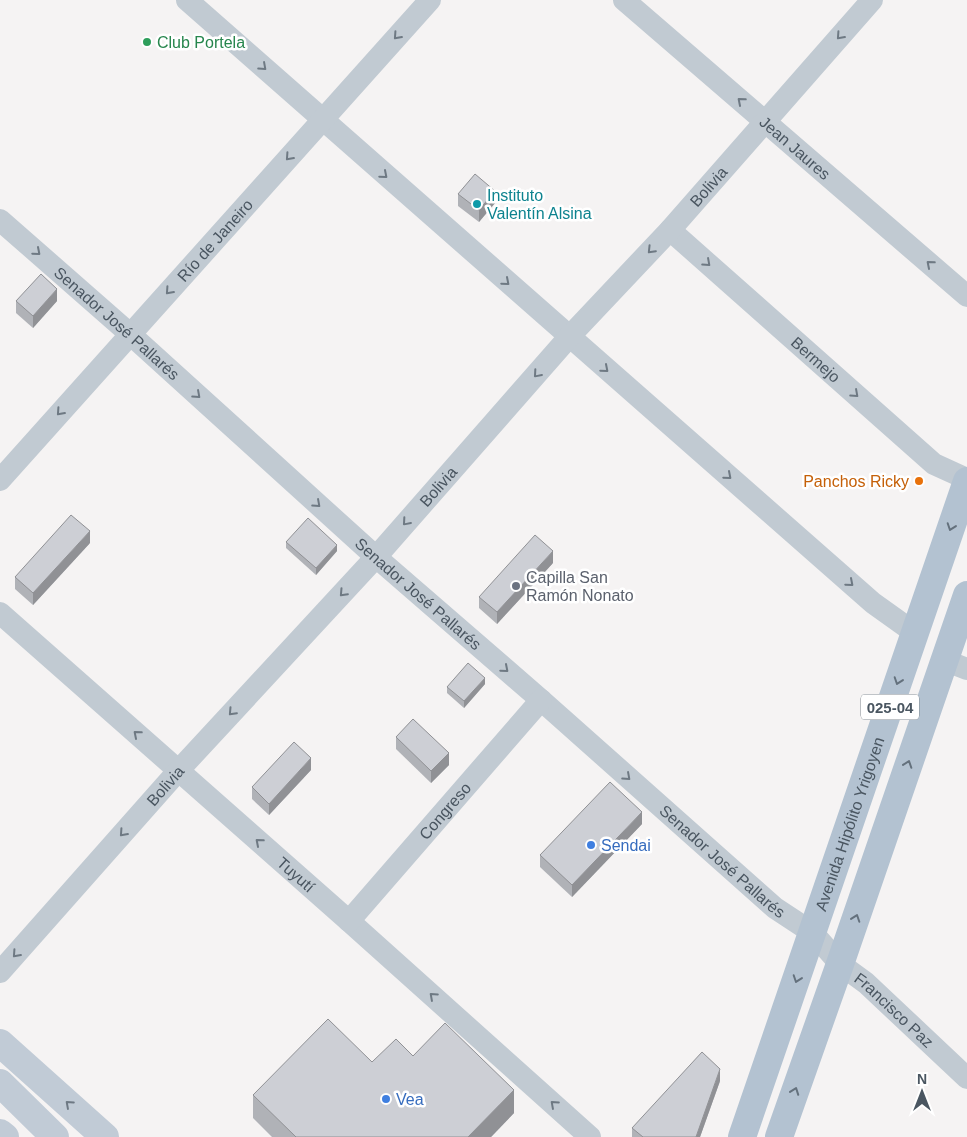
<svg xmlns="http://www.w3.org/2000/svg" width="967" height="1137" font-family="Arial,sans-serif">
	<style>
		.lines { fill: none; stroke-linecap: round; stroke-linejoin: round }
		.street { stroke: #c1cad2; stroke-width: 22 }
		.secondary { stroke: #c1cbd6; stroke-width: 28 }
		.primary { stroke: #b3c2d1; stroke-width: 28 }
		.wall { fill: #b0b2b7 }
		.shaded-wall { fill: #909195 }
		.building { fill: #cdcfd5; stroke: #909195 }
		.oneway { stroke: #6e7983 }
		.oneway2 { stroke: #64717d }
		.oneway3 { stroke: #6e7984 }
		.leisure-dot { fill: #2e9e5b; stroke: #fff; stroke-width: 2 }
		.culture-dot { fill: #0f9aa8; stroke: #fff; stroke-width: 2 }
		.food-dot { fill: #e8710a; stroke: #fff; stroke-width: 2 }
		.worship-dot { fill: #6b7280; stroke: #fff; stroke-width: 2 }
		.shop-dot { fill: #3f7fe0; stroke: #fff; stroke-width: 2 }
		.labels { text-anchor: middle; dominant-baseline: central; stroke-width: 5; stroke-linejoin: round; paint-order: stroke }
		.shield { fill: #fff; stroke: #808990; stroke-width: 1 }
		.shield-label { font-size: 15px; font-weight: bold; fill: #4a5661 }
		.leisure-label { font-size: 16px; fill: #27864d; stroke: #fff; text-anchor: start }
		.street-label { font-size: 16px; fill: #4a5661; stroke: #fff }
		.culture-label { font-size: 16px; fill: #0d838f; stroke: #fff; text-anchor: start }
		.food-label { font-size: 16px; fill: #c56008; stroke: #fff; text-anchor: end }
		.worship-label { font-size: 16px; fill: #5b616d; stroke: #fff; text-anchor: start }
		.shop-label { font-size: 16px; fill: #366cbe; stroke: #fff; text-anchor: start }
	</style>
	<rect width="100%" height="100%" fill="#f5f3f3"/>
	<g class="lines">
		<g class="street">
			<path d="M187,0l686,603 42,30"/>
			<path id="s1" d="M624,0l343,296"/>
			<path id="s2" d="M0,220l130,114 246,223 165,143 234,208 38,25 27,31 26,19 101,95"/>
			<path id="s3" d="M670,230l264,234 33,15"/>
			<path id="s4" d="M0,480l430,-480"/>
			<path id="s5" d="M0,613l349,308 241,216"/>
			<path d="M944,660l23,9"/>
			<path id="s6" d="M349,921l192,-221"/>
			<path id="s7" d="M0,972l178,-201 198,-214 193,-220 101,-107 202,-230"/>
		</g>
		<g class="secondary">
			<path d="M0,1043l105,94"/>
			<path d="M0,1083l55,54"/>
			<path d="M0,1133l5,4"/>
		</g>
		<g class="primary">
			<path id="s8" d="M742,1137l225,-656"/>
			<path d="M779,1137l61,-173 127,-369"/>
		</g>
	</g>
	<g class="wall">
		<path d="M458,194l37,9 -16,19 -21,-16z"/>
		<path d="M16,301h41l-24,27 -17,-15z"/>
		<path d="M286,542l51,9 -21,24 -30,-27z"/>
		<path d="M90,543l-57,62 -18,-16v-12z"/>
		<path d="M553,563l-56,61 -18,-16v-11z"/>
		<path d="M485,684l-21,24 -17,-15v-6z"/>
		<path d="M396,737l53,28 -18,18 -35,-34z"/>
		<path d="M311,770l-42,45 -17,-16v-12z"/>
		<path d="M642,824l-70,73 -32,-30v-12z"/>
		<path d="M413,1056l101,57 -23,24h-219l-19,-19v-23z"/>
		<path d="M720,1081l-20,56h-68v-9z"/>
	</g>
	<g class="shaded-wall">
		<path d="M495,191v12l-16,19v-12z"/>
		<path d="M57,289v12l-24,27v-12z"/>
		<path d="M90,531v12l-57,62v-12z"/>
		<path d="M337,545v6l-21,24v-7z"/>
		<path d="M553,551v12l-56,61v-12z"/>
		<path d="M485,678v6l-21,24v-7z"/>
		<path d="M449,753v12l-18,18v-12z"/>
		<path d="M311,758v12l-42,45v-11z"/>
		<path d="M642,812v12l-70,73v-12z"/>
		<path d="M720,1069v12l-20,56h-4z"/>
		<path d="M514,1090v23l-23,24h-23z"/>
	</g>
	<g class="building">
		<path d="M475,174l20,17 -16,19 -21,-16z"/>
		<path d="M41,274l16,15 -24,27 -17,-15z"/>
		<path d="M71,515l19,16 -57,62 -18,-16z"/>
		<path d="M308,518l29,27 -21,23 -30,-26z"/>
		<path d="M535,535l18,16 -56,61 -18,-15z"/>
		<path d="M468,663l17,15 -21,23 -17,-14z"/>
		<path d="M413,719l36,34 -18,18 -35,-34z"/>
		<path d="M294,742l17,16 -42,46 -17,-17z"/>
		<path d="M610,782l32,30 -70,73 -32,-30z"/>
		<path d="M328,1019l44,43 24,-23 17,17 32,-33 69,67 -46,47h-172l-43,-42z"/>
		<path d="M702,1052l18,17 -24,68h-53l-11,-9z"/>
	</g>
	<defs><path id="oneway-chevron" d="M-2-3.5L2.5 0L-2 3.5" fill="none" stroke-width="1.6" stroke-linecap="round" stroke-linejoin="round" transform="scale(1.25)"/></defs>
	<g class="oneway">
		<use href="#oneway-chevron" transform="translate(397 36) rotate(132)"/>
		<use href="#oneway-chevron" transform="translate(840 36) rotate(132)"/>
		<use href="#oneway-chevron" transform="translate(263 67) rotate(42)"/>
		<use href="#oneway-chevron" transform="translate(741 101) rotate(-139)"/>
		<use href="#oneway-chevron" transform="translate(289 157) rotate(132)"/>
		<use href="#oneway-chevron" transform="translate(384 175) rotate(41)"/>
		<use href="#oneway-chevron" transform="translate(651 250) rotate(134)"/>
		<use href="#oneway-chevron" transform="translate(37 252) rotate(41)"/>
		<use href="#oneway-chevron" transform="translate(707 263) rotate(42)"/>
		<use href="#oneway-chevron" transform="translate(930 264) rotate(-139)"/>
		<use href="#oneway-chevron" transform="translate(506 282) rotate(41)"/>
		<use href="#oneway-chevron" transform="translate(169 291) rotate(132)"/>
		<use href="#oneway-chevron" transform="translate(605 369) rotate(41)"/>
		<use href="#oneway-chevron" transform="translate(537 374) rotate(131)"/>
		<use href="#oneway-chevron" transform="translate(855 394) rotate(42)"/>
		<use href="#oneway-chevron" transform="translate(197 395) rotate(42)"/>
		<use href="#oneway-chevron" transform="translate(60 412) rotate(132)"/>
		<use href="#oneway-chevron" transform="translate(728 476) rotate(41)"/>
		<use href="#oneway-chevron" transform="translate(317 504) rotate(42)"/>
		<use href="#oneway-chevron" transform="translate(406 522) rotate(131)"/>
		<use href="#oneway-chevron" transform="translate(850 583) rotate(41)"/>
		<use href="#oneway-chevron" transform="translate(343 593) rotate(133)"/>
		<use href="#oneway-chevron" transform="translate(505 669) rotate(41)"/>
		<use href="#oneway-chevron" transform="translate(232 712) rotate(133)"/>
		<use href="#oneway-chevron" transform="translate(137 734) rotate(-139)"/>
		<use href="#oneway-chevron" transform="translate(627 777) rotate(42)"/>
		<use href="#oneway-chevron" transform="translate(123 833) rotate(132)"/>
		<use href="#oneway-chevron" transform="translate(259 842) rotate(-139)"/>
		<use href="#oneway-chevron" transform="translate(16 954) rotate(132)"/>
		<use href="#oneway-chevron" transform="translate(433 996) rotate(-138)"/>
		<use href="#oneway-chevron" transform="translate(554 1104) rotate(-138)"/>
	</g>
	<g class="oneway2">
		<use href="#oneway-chevron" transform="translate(951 527) rotate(109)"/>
		<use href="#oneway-chevron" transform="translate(898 681) rotate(109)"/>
		<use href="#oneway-chevron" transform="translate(908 764) rotate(-71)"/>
		<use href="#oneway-chevron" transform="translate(856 918) rotate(-71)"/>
		<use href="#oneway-chevron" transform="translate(797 979) rotate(109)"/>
		<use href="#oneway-chevron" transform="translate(795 1091) rotate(-70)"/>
	</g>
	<use class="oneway3" href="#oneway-chevron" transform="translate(69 1104) rotate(-138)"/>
	<circle class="leisure-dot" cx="147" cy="42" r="5"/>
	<circle class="culture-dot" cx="477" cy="204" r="5"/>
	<circle class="food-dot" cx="919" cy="481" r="5"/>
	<circle class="worship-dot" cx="516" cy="586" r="5"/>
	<g class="shop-dot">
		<circle cx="591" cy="845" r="5"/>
		<circle cx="386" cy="1099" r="5"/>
	</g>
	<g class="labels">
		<rect class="shield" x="861" y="694.5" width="58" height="25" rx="4"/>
		<g class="shield-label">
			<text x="890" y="707">025-04</text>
		</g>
		<g class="leisure-label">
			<text x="157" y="42">Club Portela</text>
		</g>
		<g class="street-label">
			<text stroke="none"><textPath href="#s1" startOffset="226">Jean Jaures</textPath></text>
			<text stroke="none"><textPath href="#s7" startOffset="1058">Bolivia</textPath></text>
			<text stroke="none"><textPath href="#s4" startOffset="322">Río de Janeiro</textPath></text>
			<text stroke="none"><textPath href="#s2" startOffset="156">Senador José Pallarés</textPath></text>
			<text stroke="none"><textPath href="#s3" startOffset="195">Bermejo</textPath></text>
			<text stroke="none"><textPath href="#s7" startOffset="654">Bolivia</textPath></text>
			<text stroke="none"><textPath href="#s2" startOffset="561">Senador José Pallarés</textPath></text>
			<text stroke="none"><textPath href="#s7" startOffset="249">Bolivia</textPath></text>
			<text stroke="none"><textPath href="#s6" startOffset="146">Congreso</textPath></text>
			<text stroke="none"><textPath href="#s8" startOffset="331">Avenida Hipólito Yrigoyen</textPath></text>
			<text stroke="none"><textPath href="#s2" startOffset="966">Senador José Pallarés</textPath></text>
			<text stroke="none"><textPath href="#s5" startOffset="395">Tuyutí</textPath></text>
			<text stroke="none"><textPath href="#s2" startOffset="1194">Francisco Paz</textPath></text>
		</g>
		<g class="culture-label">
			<text x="487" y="195">Instituto<tspan x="487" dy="18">Valentín Alsina</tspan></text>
		</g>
		<g class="food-label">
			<text x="909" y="481">Panchos Ricky</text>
		</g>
		<g class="worship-label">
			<text x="526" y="577">Capilla San<tspan x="526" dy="18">Ramón Nonato</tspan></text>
		</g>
		<g class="shop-label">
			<text x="601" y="845">Sendai</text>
			<text x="396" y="1099">Vea</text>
		</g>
	</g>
	<g transform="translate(922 1092)" stroke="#ffffff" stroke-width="4" paint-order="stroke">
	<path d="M0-4L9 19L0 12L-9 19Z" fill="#4a5661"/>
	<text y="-8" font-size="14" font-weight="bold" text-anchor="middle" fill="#4a5661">N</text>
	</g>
</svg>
